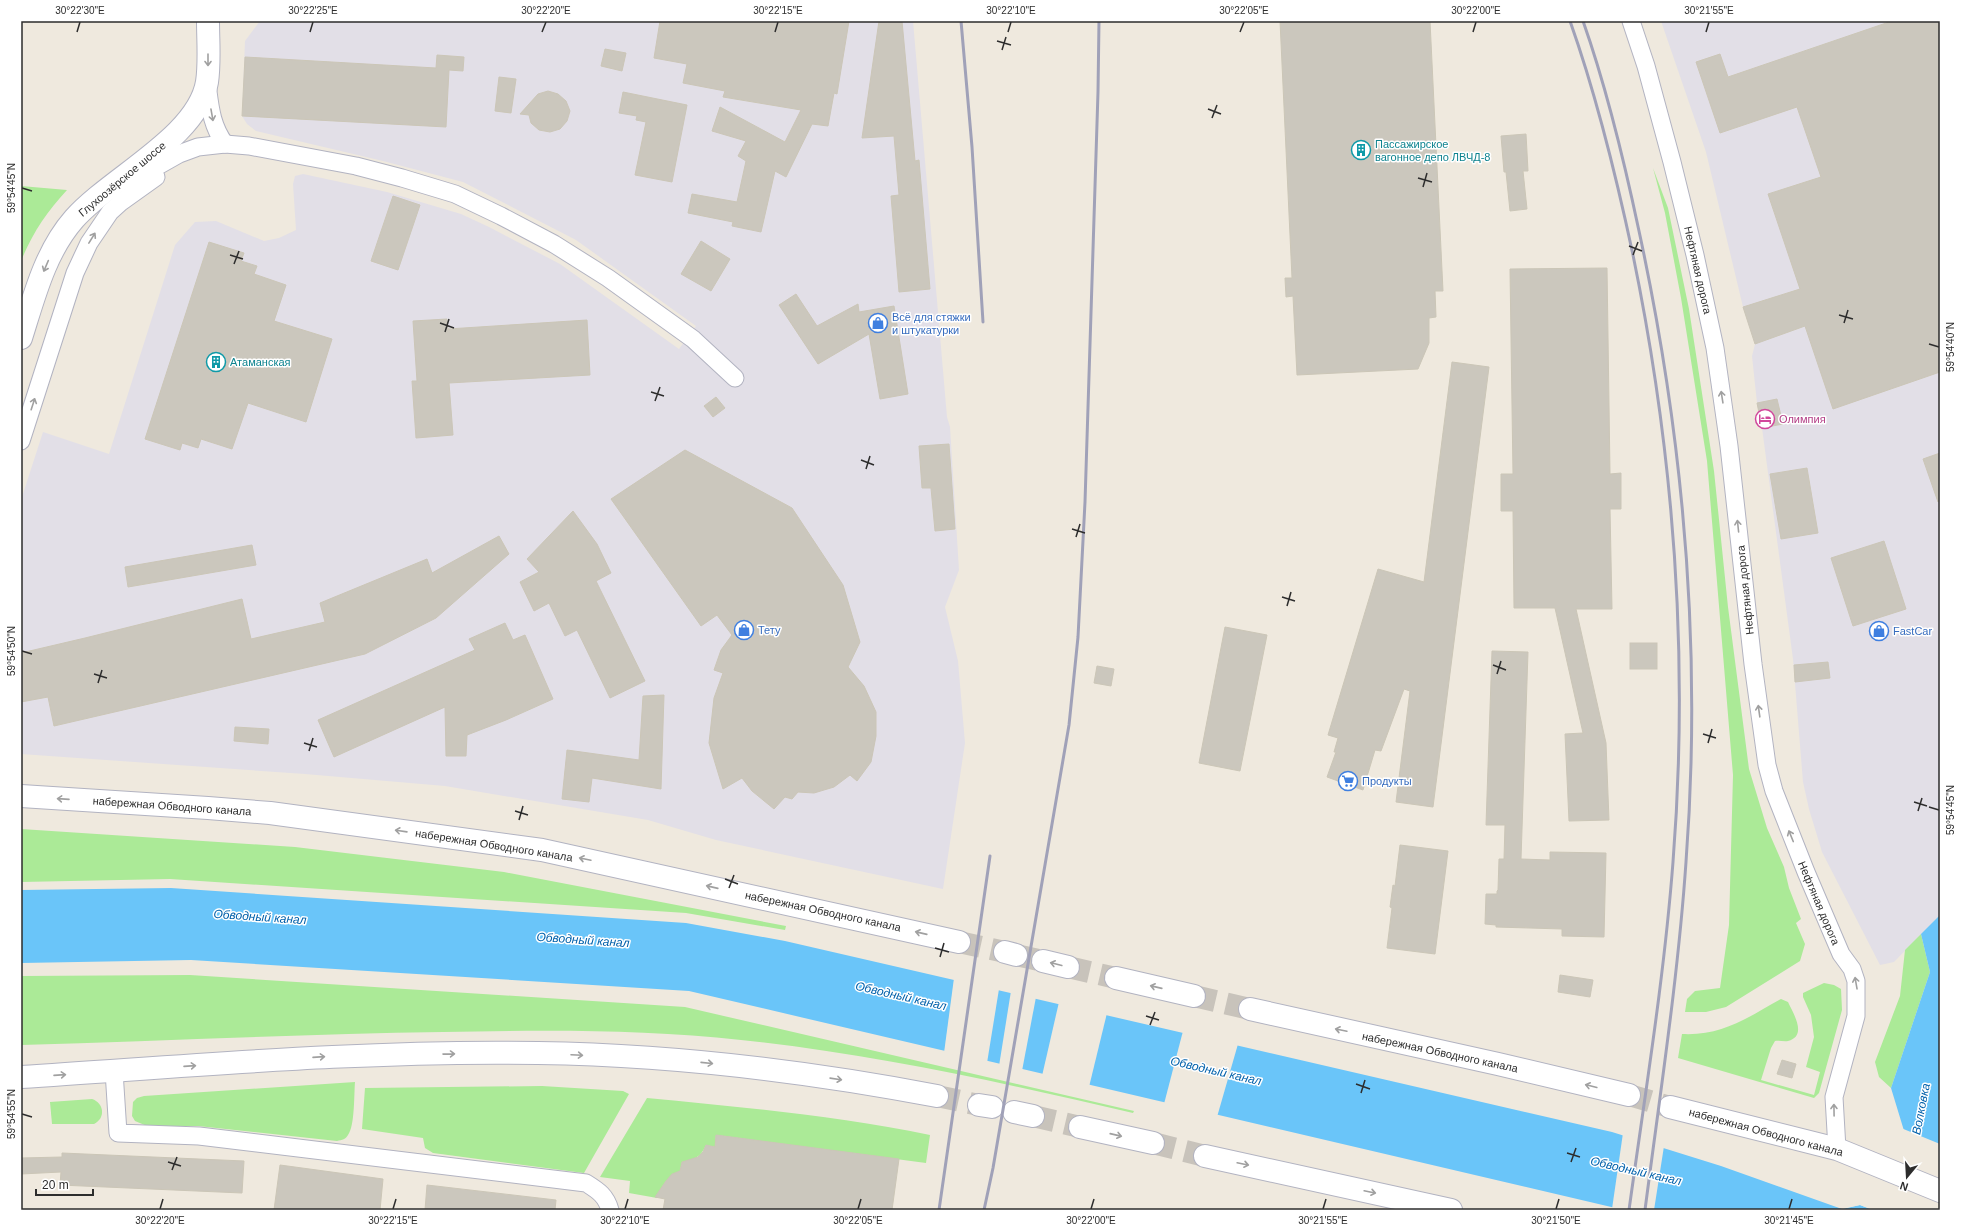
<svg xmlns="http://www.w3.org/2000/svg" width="1961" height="1231" font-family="Helvetica,sans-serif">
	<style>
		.industrial { fill: #e2dfe7 }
		.green { fill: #abea97 }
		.water { fill: #6ac5f9 }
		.pier { fill: #efe9de }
		.building { fill: #cbc7bd; stroke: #cbc6b7 }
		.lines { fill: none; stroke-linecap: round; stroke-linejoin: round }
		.secondary-tunnel { stroke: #c8c3bb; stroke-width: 22; stroke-dasharray: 22 11; stroke-linecap: butt }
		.minor-casing { stroke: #b2b3c1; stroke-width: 19 }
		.tertiary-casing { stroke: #b2b3c1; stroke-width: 24 }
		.secondary-casing { stroke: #b2b3c1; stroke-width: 24 }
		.minor { stroke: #fff; stroke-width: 17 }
		.tertiary { stroke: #fff; stroke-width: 22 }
		.secondary { stroke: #fff; stroke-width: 22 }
		.rail { stroke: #a0a1b8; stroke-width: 3 }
		.oneway { stroke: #a0a0a0 }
		.ticks { fill: none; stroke: #2d2d2d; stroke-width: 1.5 }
		.labels { text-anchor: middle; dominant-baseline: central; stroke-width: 3; stroke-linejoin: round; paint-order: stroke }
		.culture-label { font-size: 11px; fill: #0d838f; stroke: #fff; text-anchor: start }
		.street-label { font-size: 11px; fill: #2d2d2d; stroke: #fff }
		.shop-label { font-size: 11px; fill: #366cbe; stroke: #fff; text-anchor: start }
		.hotel-label { font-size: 11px; fill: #b23c85; stroke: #fff; text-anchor: start }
		.water-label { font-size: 12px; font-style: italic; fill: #0261ab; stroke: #fff }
		.neatline { fill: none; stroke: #2d2d2d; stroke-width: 1.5 }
		.ticks-label { font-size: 10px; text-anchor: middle; fill: #2d2d2d }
	</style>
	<rect width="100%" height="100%" fill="#efe9de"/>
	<g class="industrial">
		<path d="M260,21h653l34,396 3,10 9,143 -14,37 13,54 7,82 -22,146 -227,-49 -68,-20 -203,-34 -140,-12 -284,-20v-254l22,-68 66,22 66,-209 20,-23 21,-1 48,20 15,-3 17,-8 -3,-46 2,-8 8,-2 84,18 74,22 28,13 71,37 119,85 17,-23 -120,-86 -113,-58 -80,-21 -127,-30 -9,-7 -5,-8 3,-75z"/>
		<path d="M1661,21h279v894l-46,47 -14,3 -58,-113 -13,-43 -6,-27 -10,-123 -31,-231 -5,-25 -5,-47 3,-12 -12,-37 -37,-155z"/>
	</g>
	<g class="green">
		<path d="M1653,168l15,40 21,101 25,162 14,136 21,162 18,59 17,39 5,21 12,31 -5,4 9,21 -5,17 -74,46 -20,5h-21l2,-13 8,-8 25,-3 9,-63 4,-150 -26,-314 -26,-163 -16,-85z"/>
		<path d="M21,186l46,4c-21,23 -34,42 -46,71z"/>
		<path d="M21,829l274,18 209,25 282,54 -1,4 -99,-17 -516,-34 -149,3z"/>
		<path d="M1921,934l9,38 -39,116 -12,-11 -4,-15 25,-66 5,-46z"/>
		<path d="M190,975l495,32 449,104 -1,2c-129,-30 -260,-59 -392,-73 -99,-11 -199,-10 -298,-8 -141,2 -281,9 -422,13v-69z"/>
		<path d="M1824,983l10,2 7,4 1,21 -23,83 -5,5 -136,-40 4,-24c40,2 65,-16 99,-35l7,3c5,11 20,34 0,39 -4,1 -9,-1 -13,0l-4,7 -10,32 53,15 6,-23 -14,-5 8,-30 -3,-22 -8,-18v-4z"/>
		<path d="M355,1082c-1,11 0,44 -7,53 -2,4 -6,5 -11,6l-139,-15h-51l-12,-5 -3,-5 1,-14 4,-4 7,-2z"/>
		<path d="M542,1086l81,5 6,3 -45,79 -151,-20 -8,-5 -2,-10 -61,-9 3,-41z"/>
		<path d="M647,1098c95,9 189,18 283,37l-4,28 -210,-28 -1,12 -9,-2c-5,12 -12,15 -24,17l-2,9c-12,5 -18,14 -23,27l-28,-5 1,-12 -30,-4z"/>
		<path d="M92,1099c12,4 14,19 2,25h-42l-2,-22z"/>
	</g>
	<g class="water">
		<path d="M171,888l515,35 99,18 827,191 109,34 121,43 18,-4 13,5h-249l-935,-219 -498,-31 -170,3v-73z"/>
		<path d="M1940,915v233l-64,62 29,-76 -14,-46 39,-116 -9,-38z"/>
	</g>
	<g class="pier">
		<path d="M954,978l45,11 -12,74 -43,-10z"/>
		<path d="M1011,991l25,6 -14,74 -23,-5z"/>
		<path d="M1059,1002l48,11 -18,74 -47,-11z"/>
		<path d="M1183,1031l55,13 -21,73 -53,-13z"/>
		<path d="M1901,1128l39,16v9l-23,57h-44l-13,-5 -18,4 1,-3 17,-3 14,5 29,-74z"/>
		<path d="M1623,1133l41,13 -10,64 -42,-1z"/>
	</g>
	<g class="building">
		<path d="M660,21h189l-12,73 -3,-1 -6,33 -16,-2 -26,53 -11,-6 -14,61 -29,-6 1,-4 -45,-9 4,-19 45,8 9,-41 -8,-5 8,-15 -34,-10 8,-24 65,35 16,-32 -78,-13 2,-6 -42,-8 4,-19 -33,-6z"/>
		<path d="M879,21h23l13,140 4,-1 11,129 -31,3 -8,-96 8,-1 -5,-59 -32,2z"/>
		<path d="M1280,21h150l13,270h-8l1,26 -7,1v25l-11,26 -121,6 -4,-79 -7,1 -1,-19h7z"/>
		<path d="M1892,21h48v351l-107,37 -28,-83 -50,18 -12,-37 57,-18 -32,-95 53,-17 -24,-70 -77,26 -24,-71 24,-8 8,23z"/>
		<path d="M605,49l21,4 -4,18 -21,-5z"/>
		<path d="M437,55l27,2 -1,14 -14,-1 -3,57 -204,-11 3,-59 191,11z"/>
		<path d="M499,77l17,2 -5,34 -16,-2z"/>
		<path d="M548,91l10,3 8,7 4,10 -3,10 -7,8 -10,3 -11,-2 -8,-7 -2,-8 -9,-1 18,-20z"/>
		<path d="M623,92l64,13 -15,77 -37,-7 11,-53 -10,-2 1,-4 -18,-3z"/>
		<path d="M1526,134l2,37h-5l4,38 -17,2 -4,-39h-2l-3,-36z"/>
		<path d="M393,196l27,9 -22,65 -27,-9z"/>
		<path d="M701,241l29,18 -19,32 -30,-17z"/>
		<path d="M209,242l35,11 -3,8 16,5 -3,8 32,11 -12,36 58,18 -26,83 -58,-19 -16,46 -31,-10 -3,9 -16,-5 -2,7 -35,-11z"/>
		<path d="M1607,268l3,206 11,-1v36h-11l2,100h-36l30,134 3,77 -40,1 -4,-87 18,-1 -28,-125h-41l-1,-97h-12v-37h12l-3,-205z"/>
		<path d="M796,294l21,32 41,-22 1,8 35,-6 14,88 -28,5 -11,-65 -51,30 -39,-59z"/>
		<path d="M447,319l1,10 139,-9 3,55 -141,8 4,52 -37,3 -4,-57h5l-4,-60z"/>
		<path d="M1452,362l37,5 -56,440 -37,-5 14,-111 -6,-2 -23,62 -6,-1 -12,40 -36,-13 9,-25h-2l4,-14 -10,-3 50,-166 46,13z"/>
		<path d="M716,397l9,11 -12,9 -9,-11z"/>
		<path d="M1777,399l6,25 -21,4 -5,-25z"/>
		<path d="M949,444l6,85 -20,2 -4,-43h-9l-3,-42z"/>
		<path d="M685,450l107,58 51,77 17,57 -12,25 16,19 12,26v24l-5,26 -14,19 -7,-6 -16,12 -20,6 -16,-1 -6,7 -7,-2 -11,12 -22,-18 -10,-13 -19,11 -14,-46 5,-45 9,-25 -9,-3 7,-20 11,-15 -15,-20 -16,11 -90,-127z"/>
		<path d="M1940,453v48l-2,1 -15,-43z"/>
		<path d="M1807,468l11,65 -37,6 -11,-65z"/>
		<path d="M573,511l24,33 14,29 -15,8 49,100 -35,17 -33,-68 -12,6 -16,-33 -15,8 -14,-29 19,-10 -12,-13z"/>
		<path d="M499,536l10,18 -73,64 -71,36 -311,72 -6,-29 -27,5v-49l64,-15 157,-39 9,40 74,-17 -5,-19 107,-44 5,14z"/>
		<path d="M1884,541l22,68 -53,17 -22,-68z"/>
		<path d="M252,545l4,20 -128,22 -3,-20z"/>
		<path d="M505,623l8,17 12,-5 28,64 -47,21 -39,15 -1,21h-20l-1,-49 -111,50 -16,-37 157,-70 -6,-11z"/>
		<path d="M1225,627l42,8 -27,136 -41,-8z"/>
		<rect x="1630" y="643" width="27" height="26"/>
		<path d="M1492,651l36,1 -7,207 29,1v-8l56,1 -2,84 -42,-1v-7l-66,-2v-2l-11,-1 1,-30h11v-3l1,-1 1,-31h5l1,-34h-19z"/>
		<path d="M1828,662l2,16 -35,4 -1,-17z"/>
		<path d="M1097,666l17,3 -3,17 -17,-3z"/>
		<path d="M664,695l-3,94 -69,-11 -3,24 -27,-3 5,-49 72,10 4,-64z"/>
		<path d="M235,727l34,2 -1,15 -34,-3z"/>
		<path d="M1400,845l48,6 -13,103 -48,-6 5,-40 -2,-1 3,-22 2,1z"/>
		<path d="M1560,975l33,5 -3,17 -32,-5z"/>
		<path d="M1782,1060l14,4 -4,14 -15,-4z"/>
		<path d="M716,1135l183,24 -7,51h-229l2,-11 -10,-2 11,-16 6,-7 8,-3 2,-9 16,-5 5,-5 3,-7 9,2z"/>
		<path d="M62,1153l182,8 -2,32 -182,-8 1,-13 -40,2v-16l41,-1z"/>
		<path d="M280,1165l103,14 -3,31h-106z"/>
		<path d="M427,1185l129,15 -1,10h-130z"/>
	</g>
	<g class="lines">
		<g class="secondary-tunnel">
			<path d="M959,942l46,10"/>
			<path d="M1016,955l27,6"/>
			<path d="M1068,967l48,11"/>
			<path d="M1194,996l56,13"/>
			<path d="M1629,1095l41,12"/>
			<path d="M937,1096l42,9"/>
			<path d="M1033,1116l47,11"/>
			<path d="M1153,1143l52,13"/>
		</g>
		<defs>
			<g id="minor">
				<path d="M1631,21l15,45 26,96 23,93 20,93 14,98 24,218 14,101 7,26 32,81 35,82 11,15 4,12v35l-22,81 3,52"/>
				<path d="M207,84c3,22 4,41 18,60"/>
				<path d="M129,179l11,-3 39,-22 19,-7 27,-3 24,2 107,20 46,12 53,16 46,22 53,28 54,34 85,61 42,39"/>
				<path d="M21,441l54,-168 14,-30 21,-31 11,-10 35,-25"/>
				<path d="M114,1071l4,62 81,3 387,47c13,8 20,13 24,27"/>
			</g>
			<path id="tertiary" d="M21,338c13,-41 24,-86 53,-119 37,-42 124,-82 133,-137 3,-20 1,-41 1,-61"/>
			<g id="secondary">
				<path d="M21,796l187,12 62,5 272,37 417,92"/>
				<path d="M1005,952l11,3"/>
				<path d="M1043,961l25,6"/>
				<path d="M1116,978l78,18"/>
				<path d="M1250,1009l248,55 131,31"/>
				<path d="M21,1077c172,-11 344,-27 517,-24 134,2 268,18 399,43"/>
				<path d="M979,1105l13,2"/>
				<path d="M1670,1107l167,42 103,42"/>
				<path d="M1014,1112l19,4"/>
				<path d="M1080,1127l73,16"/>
				<path d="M1205,1156l246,54"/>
			</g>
		</defs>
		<use href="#minor" class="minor-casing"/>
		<use href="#tertiary" class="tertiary-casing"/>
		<use href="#secondary" class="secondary-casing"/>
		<use href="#minor" class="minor"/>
		<use href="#tertiary" class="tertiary"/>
		<use href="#secondary" class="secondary"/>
		<g class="rail">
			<path d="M961,21l11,126 11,175"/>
			<path d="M1570,21c27,76 46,154 63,234 41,199 56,404 40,607 -9,117 -28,232 -44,348"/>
			<path d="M1583,21c24,68 41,139 56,210 45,208 63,419 47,631 -8,116 -26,232 -41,348"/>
			<path d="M939,1210l51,-354"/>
			<path d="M984,1210l9,-42 76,-443 9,-88 7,-135 13,-410 1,-71"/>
		</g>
	</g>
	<defs><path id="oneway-shaft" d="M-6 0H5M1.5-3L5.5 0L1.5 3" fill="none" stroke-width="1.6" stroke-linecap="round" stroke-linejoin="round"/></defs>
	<g class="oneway">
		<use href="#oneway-shaft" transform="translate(208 60) rotate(90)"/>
		<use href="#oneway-shaft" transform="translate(212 115) rotate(80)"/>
		<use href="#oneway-shaft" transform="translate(92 238) rotate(-58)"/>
		<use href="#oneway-shaft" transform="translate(46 266) rotate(113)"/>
		<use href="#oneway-shaft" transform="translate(1722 397) rotate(-99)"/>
		<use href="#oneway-shaft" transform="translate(33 404) rotate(-72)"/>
		<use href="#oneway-shaft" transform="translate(1738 526) rotate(-96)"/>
		<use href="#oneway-shaft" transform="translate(1759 711) rotate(-98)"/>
		<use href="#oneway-shaft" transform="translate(63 799) rotate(-176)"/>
		<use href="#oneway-shaft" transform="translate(401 831) rotate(-172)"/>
		<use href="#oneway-shaft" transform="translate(1791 836) rotate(-112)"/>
		<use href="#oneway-shaft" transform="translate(585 859) rotate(-168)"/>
		<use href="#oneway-shaft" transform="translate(712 887) rotate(-167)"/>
		<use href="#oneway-shaft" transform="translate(921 933) rotate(-167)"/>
		<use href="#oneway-shaft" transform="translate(1056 964) rotate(-166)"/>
		<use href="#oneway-shaft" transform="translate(1856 983) rotate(-100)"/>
		<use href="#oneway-shaft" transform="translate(1156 987) rotate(-167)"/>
		<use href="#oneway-shaft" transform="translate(1341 1030) rotate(-168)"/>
		<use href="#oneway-shaft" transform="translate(449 1054) rotate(-1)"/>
		<use href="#oneway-shaft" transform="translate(577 1055) rotate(3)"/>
		<use href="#oneway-shaft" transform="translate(319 1057) rotate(-4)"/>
		<use href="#oneway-shaft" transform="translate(707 1063) rotate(6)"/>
		<use href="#oneway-shaft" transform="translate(190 1066) rotate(-4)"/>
		<use href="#oneway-shaft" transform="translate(60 1075) rotate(-4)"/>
		<use href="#oneway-shaft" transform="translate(836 1079) rotate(8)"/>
		<use href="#oneway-shaft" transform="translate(1591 1086) rotate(-166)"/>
		<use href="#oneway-shaft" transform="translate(1834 1110) rotate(-91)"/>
		<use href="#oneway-shaft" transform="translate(1116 1135) rotate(13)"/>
		<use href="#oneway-shaft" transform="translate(1243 1164) rotate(12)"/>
		<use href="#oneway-shaft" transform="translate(1370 1192) rotate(12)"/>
	</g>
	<path class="ticks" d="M77,32l3,-10M310,32l3,-10M542,32l4,-10M775,32l3,-10M1008,32l3,-10M1240,32l4,-10M1473,32l3,-10M1706,32l3,-10M997,41l14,4M1002,50l4,-13M1208,109l13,5M1212,118l5,-13M1418,178l14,4M1423,187l4,-14M22,188l10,3M1629,246l13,5M230,255l13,4M1633,255l5,-13M234,264l5,-13M1839,315l14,4M440,323l14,5M1844,323l4,-13M445,332l4,-13M1929,344l10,3M651,392l13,4M655,401l5,-14M861,460l13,5M866,469l4,-13M1072,529l13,4M1076,537l4,-13M1282,597l13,4M1287,606l4,-14M22,651l10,3M1493,665l13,5M94,674l13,4M1497,674l4,-13M98,683l4,-13M1703,734l13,4M304,743l13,4M1708,743l4,-14M309,751l4,-13M1914,802l13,4M1929,807l10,3M515,811l13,4M1918,811l4,-13M519,820l4,-14M725,879l13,5M729,888l5,-13M935,948l14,4M940,957l4,-14M1146,1016l13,4M1150,1025l5,-13M1356,1084l14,5M1361,1093l4,-13M22,1114l10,3M1567,1153l13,4M168,1162l13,4M1571,1162l5,-14M172,1170l5,-13M160,1209l3,-10M393,1209l3,-10M625,1209l3,-10M858,1209l3,-10M1091,1209l3,-10M1323,1209l3,-10M1556,1209l3,-10M1789,1209l3,-10"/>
	<defs>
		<symbol id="building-ring" viewBox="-11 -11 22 22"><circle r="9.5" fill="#fff" stroke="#0f9aa8" stroke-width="1.5"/><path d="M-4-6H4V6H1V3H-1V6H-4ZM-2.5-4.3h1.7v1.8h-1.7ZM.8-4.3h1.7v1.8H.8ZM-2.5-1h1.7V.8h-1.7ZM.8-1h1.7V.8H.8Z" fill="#0f9aa8"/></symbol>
		<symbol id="shop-ring" viewBox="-11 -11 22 22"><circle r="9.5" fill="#fff" stroke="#3f7fe0" stroke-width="1.5"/><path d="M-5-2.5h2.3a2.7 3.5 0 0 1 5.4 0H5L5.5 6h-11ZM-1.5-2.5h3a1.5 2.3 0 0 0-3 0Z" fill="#3f7fe0"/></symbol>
		<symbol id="hotel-ring" viewBox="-11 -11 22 22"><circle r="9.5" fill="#fff" stroke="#d1479c" stroke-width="1.5"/><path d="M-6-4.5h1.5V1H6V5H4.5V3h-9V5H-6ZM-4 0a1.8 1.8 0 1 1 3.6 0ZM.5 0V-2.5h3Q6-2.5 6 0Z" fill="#d1479c"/></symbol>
		<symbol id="supermarket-ring" viewBox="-11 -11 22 22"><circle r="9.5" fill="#fff" stroke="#3f7fe0" stroke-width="1.5"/><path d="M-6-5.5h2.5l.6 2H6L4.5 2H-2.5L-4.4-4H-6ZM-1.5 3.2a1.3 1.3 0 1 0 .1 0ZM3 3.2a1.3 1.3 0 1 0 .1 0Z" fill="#3f7fe0"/></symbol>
	</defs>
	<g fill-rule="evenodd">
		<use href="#building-ring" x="1350" y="139" width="22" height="22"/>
		<use href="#shop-ring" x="867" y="312" width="22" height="22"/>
		<use href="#building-ring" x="205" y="351" width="22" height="22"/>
		<use href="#hotel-ring" x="1754" y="408" width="22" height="22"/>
		<use href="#shop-ring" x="733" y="619" width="22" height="22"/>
		<use href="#shop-ring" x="1868" y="620" width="22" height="22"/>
		<use href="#supermarket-ring" x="1337" y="770" width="22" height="22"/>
	</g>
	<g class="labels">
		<g class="culture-label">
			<text x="1375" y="144">Пассажирское<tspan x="1375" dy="13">вагонное депо ЛВЧД-8</tspan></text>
			<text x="230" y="362">Атаманская</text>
		</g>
		<g class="street-label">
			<text transform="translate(122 179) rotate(-40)">Глухоозёрское шоссе</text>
			<text transform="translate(1698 270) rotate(77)">Нефтяная дорога</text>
			<text transform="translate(1745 590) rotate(-96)">Нефтяная дорога</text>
			<text transform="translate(172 806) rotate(4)">набережная Обводного канала</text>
			<text transform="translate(494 845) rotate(9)">набережная Обводного канала</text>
			<text transform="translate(1819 903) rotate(67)">Нефтяная дорога</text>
			<text transform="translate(823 911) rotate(12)">набережная Обводного канала</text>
			<text transform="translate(1440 1052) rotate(12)">набережная Обводного канала</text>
			<text transform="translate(1766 1132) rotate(15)">набережная Обводного канала</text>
		</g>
		<g class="shop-label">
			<text x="892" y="317">Всё для стяжки<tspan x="892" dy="13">и штукатурки</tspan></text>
			<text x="758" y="630">Тету</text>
			<text x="1893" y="631">FastCar</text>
			<text x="1362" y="781">Продукты</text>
		</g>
		<g class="hotel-label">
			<text x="1779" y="419">Олимпия</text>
		</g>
		<g class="water-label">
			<text transform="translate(260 917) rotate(4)">Обводный канал</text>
			<text transform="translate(583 940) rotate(4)">Обводный канал</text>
			<text transform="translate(901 996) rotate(13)">Обводный канал</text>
			<text transform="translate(1216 1071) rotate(13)">Обводный канал</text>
			<text transform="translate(1921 1109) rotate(-79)">Волковка</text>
			<text transform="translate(1636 1171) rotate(13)">Обводный канал</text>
		</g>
	</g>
	<rect width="1961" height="1231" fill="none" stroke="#ffffff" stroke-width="44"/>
	<g transform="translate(1907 1177) rotate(198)" stroke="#ffffff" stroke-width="3" paint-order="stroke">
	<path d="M0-3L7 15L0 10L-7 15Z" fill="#2d2d2d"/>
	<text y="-6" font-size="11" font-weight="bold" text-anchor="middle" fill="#2d2d2d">N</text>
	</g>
	<path d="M36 1189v6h57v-6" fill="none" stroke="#2d2d2d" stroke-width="2"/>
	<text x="42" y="1189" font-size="12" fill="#2d2d2d" stroke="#ffffff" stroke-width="3" paint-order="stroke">20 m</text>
	<rect x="22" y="22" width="1917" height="1187" class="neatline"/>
	<g class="ticks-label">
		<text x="80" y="14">30°22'30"E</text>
		<text x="313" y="14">30°22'25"E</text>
		<text x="546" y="14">30°22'20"E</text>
		<text x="778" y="14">30°22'15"E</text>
		<text x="1011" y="14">30°22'10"E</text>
		<text x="1244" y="14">30°22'05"E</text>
		<text x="1476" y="14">30°22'00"E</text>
		<text x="1709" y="14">30°21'55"E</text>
		<text transform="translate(11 188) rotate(-90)" y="4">59°54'45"N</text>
		<text transform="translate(1950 347) rotate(-90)" y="4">59°54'40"N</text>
		<text transform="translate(11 651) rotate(-90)" y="4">59°54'50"N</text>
		<text transform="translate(1950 810) rotate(-90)" y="4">59°54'45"N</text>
		<text transform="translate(11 1114) rotate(-90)" y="4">59°54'55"N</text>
		<text x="160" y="1224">30°22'20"E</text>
		<text x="393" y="1224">30°22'15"E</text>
		<text x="625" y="1224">30°22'10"E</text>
		<text x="858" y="1224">30°22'05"E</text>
		<text x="1091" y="1224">30°22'00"E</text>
		<text x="1323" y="1224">30°21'55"E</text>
		<text x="1556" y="1224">30°21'50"E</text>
		<text x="1789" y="1224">30°21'45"E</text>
	</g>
</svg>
